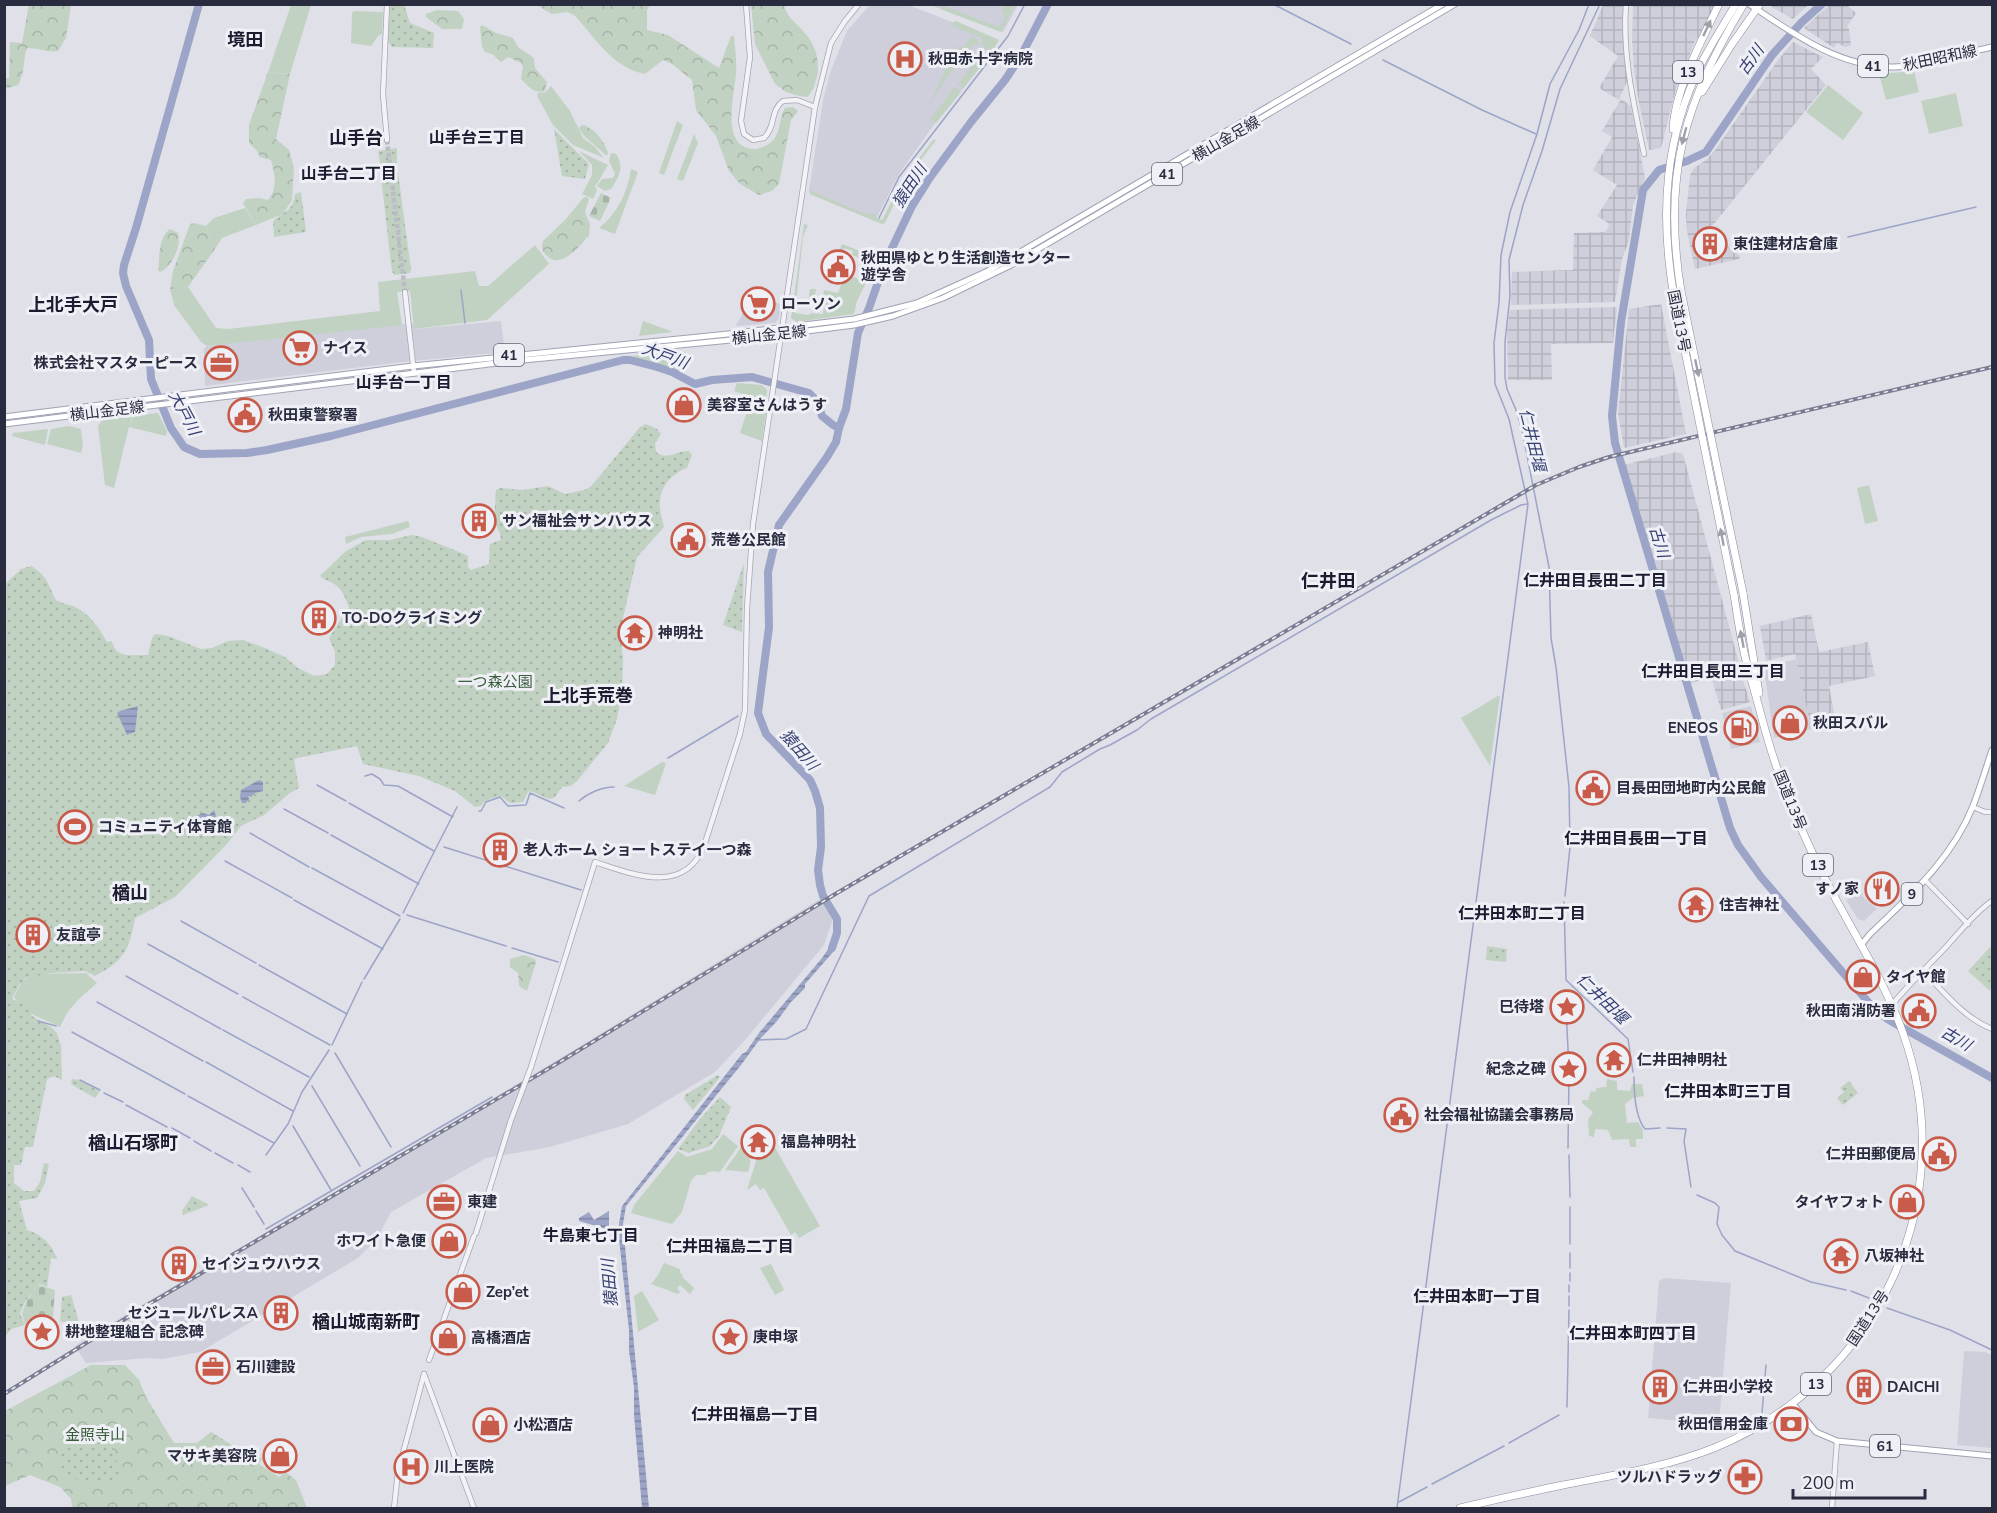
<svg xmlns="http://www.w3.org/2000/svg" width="1997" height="1513" font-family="'Nunito Sans','Noto Sans JP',sans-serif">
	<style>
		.built { fill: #cecfda }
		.industrial { fill: url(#industrial-grid) }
		.green { fill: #c1d2c2 }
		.forest { fill: url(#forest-crowns) }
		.cemetery { fill: url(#cemetery-stones) }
		.park { fill: url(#park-dots) }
		.water { fill: url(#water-rules) }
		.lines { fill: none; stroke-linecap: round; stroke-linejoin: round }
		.stream { stroke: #9ca4c7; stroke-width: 1.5 }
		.river { stroke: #9ca4c7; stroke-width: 8 }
		.minor-tunnel { stroke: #bbbcc6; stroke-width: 4.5; stroke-dasharray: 4.5 2; stroke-linecap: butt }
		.minor-casing { stroke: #a5a6b2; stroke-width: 6 }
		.major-casing { stroke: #9fa2b3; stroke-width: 7 }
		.highway-casing { stroke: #888a9e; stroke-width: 8 }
		.minor { stroke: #f2f2f7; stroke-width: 4.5 }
		.major { stroke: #fff; stroke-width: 5 }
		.highway { stroke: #fff; stroke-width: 7 }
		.rail-casing { stroke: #7a7c91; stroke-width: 4 }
		.rail { stroke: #eff0f6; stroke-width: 1.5; stroke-dasharray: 4.5; stroke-linecap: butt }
		.minor-bridge-casing { stroke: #a5a6b2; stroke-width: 6; stroke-linecap: butt }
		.highway-bridge-casing { stroke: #888a9e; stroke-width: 8; stroke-linecap: butt }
		.minor-bridge { stroke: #f2f2f7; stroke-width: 4.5 }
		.highway-bridge { stroke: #fff; stroke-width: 7 }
		.oneway { fill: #9fa0a9 }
		.labels { text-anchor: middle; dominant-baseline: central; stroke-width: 6; stroke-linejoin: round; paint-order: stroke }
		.shield { fill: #eff0f6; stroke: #646676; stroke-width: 1.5 }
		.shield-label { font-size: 14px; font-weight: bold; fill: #292b3f }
		.street-label { font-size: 15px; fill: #292b3f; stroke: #eff0f6 }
		.poi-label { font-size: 15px; font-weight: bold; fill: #292b3f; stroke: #eff0f6; text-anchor: start }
		.park-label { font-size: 15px; fill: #375a3a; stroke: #eff0f6 }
		.water-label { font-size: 16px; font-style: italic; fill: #353e71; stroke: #eff0f6 }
		.neighbourhood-label { font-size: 16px; font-weight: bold; fill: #1b1c30; stroke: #eff0f6 }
		.quarter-label { font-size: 18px; font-weight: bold; fill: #1b1c30; stroke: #eff0f6 }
	</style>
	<defs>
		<pattern id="industrial-grid" width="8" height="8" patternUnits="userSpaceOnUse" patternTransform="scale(1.5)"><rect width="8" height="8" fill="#cecfda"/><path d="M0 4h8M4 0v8" fill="none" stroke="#b1b2bc"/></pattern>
		<pattern id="forest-crowns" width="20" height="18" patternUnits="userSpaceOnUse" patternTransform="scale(1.5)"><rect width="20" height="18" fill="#c1d2c2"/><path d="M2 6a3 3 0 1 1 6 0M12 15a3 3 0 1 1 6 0" fill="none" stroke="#a6b4a8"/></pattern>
		<pattern id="cemetery-stones" width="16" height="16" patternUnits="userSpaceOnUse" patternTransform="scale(1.5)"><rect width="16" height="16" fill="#c1d2c2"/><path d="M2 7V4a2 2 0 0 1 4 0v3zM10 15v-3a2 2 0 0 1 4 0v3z" fill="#a6b4a8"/></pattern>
		<pattern id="park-dots" width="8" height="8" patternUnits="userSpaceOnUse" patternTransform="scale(1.5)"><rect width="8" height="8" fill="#c1d2c2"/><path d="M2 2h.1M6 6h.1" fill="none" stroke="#a6b4a8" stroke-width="1.8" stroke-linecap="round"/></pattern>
		<pattern id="water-rules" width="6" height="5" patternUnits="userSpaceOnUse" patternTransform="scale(1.5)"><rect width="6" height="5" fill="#9ca4c7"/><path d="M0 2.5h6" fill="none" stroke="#7f86a3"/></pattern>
	</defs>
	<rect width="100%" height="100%" fill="#e0e0e8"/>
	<g class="built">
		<path d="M870,5h38l91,35 -11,17 -55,69 -34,48 -24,47 -65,-27 -1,-3 14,-91 8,-30 16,-39z"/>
		<path d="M930,5h88l-15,27z"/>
		<path d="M750,294l30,10 -1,14 -4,5 -40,3 6,-9z"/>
		<path d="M501,321l4,31 -102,10 -198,24 -1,-37 3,-3 206,-23 2,6z"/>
		<path d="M1796,659l15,70 -37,9 -10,-68 2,-3z"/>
		<path d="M1751,706l9,36 -29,7 -9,-36z"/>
		<path d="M1861,890l2,7 14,12 -13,12 -6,-2 -12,-19 6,-4v-4z"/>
		<path d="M822,898l12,18 -10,29 -78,94 -31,33 -87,52 -78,23 -64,11 -95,54 -14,27 -19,19 -158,94 -37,7 -16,-1 -61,5 -11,-17 58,-36 269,-157 200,-120z"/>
		<path d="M1665,1278l66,5 -12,141 -71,-6 11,-137z"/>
		<path d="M1964,1351l21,1 7,3v93l-35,-3z"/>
	</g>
	<g class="industrial">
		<path d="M1716,4l-20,37 -29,-17 28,17 -19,48 -15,59 -12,2 -10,-47 -5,-33 -2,-31 1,-34z"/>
		<path d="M1603,5h22l3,74 -9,21 -20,-12 19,-32 -28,-20z"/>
		<path d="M1771,5h37l-15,14 -21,-12z"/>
		<path d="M1829,5h18l9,8 -9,14 2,2 2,16 -1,1 -5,1 -8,-4 -3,5 -30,-20z"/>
		<path d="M1793,42l30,15 -12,12 15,16 -117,145 31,26 -1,3 -44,10 -8,-38 -1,-17 4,-39 4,-7 12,-8 9,-10 63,-90z"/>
		<path d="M1621,99l10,7 14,72 -12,27 -4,36 -7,18 -7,43 -104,3 1,-33 61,-2 1,-37 31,-1 4,-5 -1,-4 -11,-7 20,-31 -24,-15 19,-33 -10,-6z"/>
		<path d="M1661,304l25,130 -62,14 -6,-35 11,-104z"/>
		<path d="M1617,307l-4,36 -62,1 1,36h-44l-1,-48 3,-22z"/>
		<path d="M1676,452l7,2 57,213 -50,17 -66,-219z"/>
		<path d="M1811,614l8,38 49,-10 7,34 -46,10 7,37 -25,6 -16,-75 -29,7 -6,-35z"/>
		<path d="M1739,673l2,1 9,28 -29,8 -9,-30z"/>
	</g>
	<g class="green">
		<path d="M291,5h20l-21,69 -22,-2z"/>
		<path d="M942,5l56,22c6,-3 9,-12 4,-17l1,-5h12l-14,27 -61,-23z"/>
		<path d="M354,11l29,1 -1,22 -4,2 -7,10 -20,-3 1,-30z"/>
		<path d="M956,21l43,19 -9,14 -8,-9v-7l-29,-12v-4z"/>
		<path d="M971,37l7,3 1,4 -2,1 -3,-1 -29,36 -16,27 26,-60h9z"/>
		<path d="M982,53l6,4 -25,32 -5,-5z"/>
		<path d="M1914,71l5,21 -33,8 -7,-26z"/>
		<path d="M1828,85l35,28 -20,27 -37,-28z"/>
		<path d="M551,86l19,25 13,27 11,8 10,12 -31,-13 -20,-20 -16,-29 1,-3 8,-1z"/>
		<path d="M955,87l6,5 -25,31 -6,-4z"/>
		<path d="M1956,93l7,33 -34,8 -8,-33z"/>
		<path d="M677,121l6,4 -19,50 -5,-2z"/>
		<path d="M694,134l4,9 -15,38 -6,-2z"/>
		<path d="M933,140h3l-31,41 -20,42 -3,1 -72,-30v-6l2,3 53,23 6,-1 5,2v2l6,3 21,-41z"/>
		<path d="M579,151l29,14c-5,7 -7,14 -13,21l2,5 -4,8 -11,-5 10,-19v-10z"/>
		<path d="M631,169l7,3 -23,62 -16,-6c18,-14 29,-36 32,-59z"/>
		<path d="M245,208l11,17 -34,13 -7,11 -9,-23 8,-8z"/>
		<path d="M804,224l4,1 -5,12 -8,76 14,2 2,-2 12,1 1,-9 -16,-2 2,-14h6l-2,12 8,2 2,-13 14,3 8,-20 20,10 -9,18 -3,13 -58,8 -5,-4z"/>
		<path d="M842,244l31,12 -8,18 -3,-2 6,-11 -16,-6 1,-4 -9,-3 -8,17 -2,-1z"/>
		<path d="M535,245l14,19 -62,56 -73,9 -4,-38 -13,1 5,33 -195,21 -6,-4 -27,-37 -4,-16 18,-2 28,41 12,1 152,-18 -2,-29 97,-11 4,15h9z"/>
		<path d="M643,321l28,10 1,1 -33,4z"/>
		<path d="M684,351l2,2 -7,19 -48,-16z"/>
		<path d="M737,383l25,2 5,5 -1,13 -32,-12z"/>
		<path d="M751,399l16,5 -5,37 -22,-8z"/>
		<path d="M158,413l9,18 -1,5 -37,-9 -6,24h-2l2,1 -9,36 -9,-3 -7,-59 4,-6 30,-4 -2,9 3,-9z"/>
		<path d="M69,426l12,3 2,17 -2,7 -34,-9 4,-15z"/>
		<path d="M48,429l-3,16 -33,-9 1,-3z"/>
		<path d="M1869,485l9,36 -13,3 -8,-36z"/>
		<path d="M408,521l2,6 -18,7 -31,3 -15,7 -1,-7z"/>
		<path d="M1498,696h2l-10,70 -29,-48z"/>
		<path d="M662,762l4,1 -11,32 -31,-9z"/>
		<path d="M86,973l11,10c-17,15 -28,23 -37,44l-37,-17 -9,-13 8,-16 13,-7z"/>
		<path d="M1607,1079l10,2v9l13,1 2,-7h10l2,12 -11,2 -8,6 2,19 11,-1 5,8v9h-7v8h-6l-1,-8 -17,1 -4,-10 -13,-1 -1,8 -5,-1 -1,-16 5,-8 -11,-9v-3h6l3,-9 5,1v-4l10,-1z"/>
		<path d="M723,1134l15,12 -18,26c-6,-1 -11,-2 -15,3h-9l-5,6 -9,31 -10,12 -41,-11 3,-8 44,-54 9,6 25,-8z"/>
		<path d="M770,1139l50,87 -21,12 -4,-6 -4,3 -27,-47 -4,2 -4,-6 -9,6 9,-29z"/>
		<path d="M742,1146c9,7 10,16 6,26l-23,-2z"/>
		<path d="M664,1263l16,6v4l3,2 -1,2 12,11 -4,6 -10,-9 -3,3 3,4 -2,2 -27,-10 7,-9z"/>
		<path d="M771,1264l13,26 -9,5 -15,-27z"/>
		<path d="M642,1291l17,29 -21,12 -4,-36z"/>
	</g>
	<g class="forest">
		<path d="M29,4l42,1 -5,33 -8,13c-11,2 -19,-3 -31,-3 -5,15 -1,23 -9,37l-13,4v-11h4l1,-36 12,1z"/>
		<path d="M537,5h113l-3,5v20l21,5 51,33 12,-32h3c1,13 3,25 2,37 -1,21 -17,74 18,76 7,0 16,-5 20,-10 7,-9 5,-22 11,-31l8,-1 5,4 -7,9 -12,64 -7,7 -13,4 -19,-11 -11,-13 -13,-35 -20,-26 -4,-30 -20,-16 -9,-4 -18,14c-33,-6 -50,-37 -71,-59l-7,-3 -15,2z"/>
		<path d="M751,5h33c2,11 12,18 19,26 18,19 20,44 5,66l-9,-1 -13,-4 -11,-8 -20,-40z"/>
		<path d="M437,10l21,1 6,8 -2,10h-20l-16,-12v-3z"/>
		<path d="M482,25l14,8 17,5 5,9 16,11 1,10 12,14 -2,9c-11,3 -16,-4 -24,-12l2,-12 -2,-4 -13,-6 -7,5 -9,-8 -7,-2 -3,-5 -2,-20z"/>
		<path d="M268,72l22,2 -14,65 13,11 5,18 -2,32 -9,14 -27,11 -13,-22 3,-4 13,-1 9,2c10,-12 7,-26 3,-40l-11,-3 -3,-6 -8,-8v-18z"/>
		<path d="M584,125c13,6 19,15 24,28l-1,3 -22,-19 -6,-8 1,-3z"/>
		<path d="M611,153l5,1c9,13 3,23 -5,35l-6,2 -8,-5 5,-7 11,-1 2,-4 -6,-13z"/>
		<path d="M584,197h3l2,2 -4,13 5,12 -1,11c-9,11 -29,36 -43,20 -4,-5 -5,-7 -3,-14l22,-21z"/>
		<path d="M194,223l12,3 9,23 -27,38 -18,2 3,-18 17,-47z"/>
		<path d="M170,229l8,4c4,13 -6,34 -18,39l-2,-2c2,-14 0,-32 12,-41z"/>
		<path d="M524,955l11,4 1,3 -9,29 -8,-5 -1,-13 -8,-6v-8z"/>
		<path d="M91,1365h34l14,15 7,17 28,46h23l14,-11 37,23 15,3 -4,6 20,13 6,-5 11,8 11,28h-235l-1,-9 -11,-12 -30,-12 -25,11v-75z"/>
	</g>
	<g class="cemetery">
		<path d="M601,193l10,5 -11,23 -11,-5z"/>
		<path d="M38,1285l17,5 -2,25 -4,11 -14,3 -10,-5 -3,-10 4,-12z"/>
	</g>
	<g class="park">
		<path d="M390,5h14l6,18 24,10 -1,15 -41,-1 -4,-5z"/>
		<path d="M554,129l35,35 -4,15 -23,-3z"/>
		<path d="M397,148v19l-16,2 -3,-18z"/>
		<path d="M398,173l13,97 -1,3 -15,2 -3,-3 -11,-95 2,-2z"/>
		<path d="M301,192l5,40 -32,5 -1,-16c11,-9 20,-10 22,-27z"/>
		<path d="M646,424l11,5 4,5 -6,9 1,9c11,9 22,-2 33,-1l3,4 -5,13c-14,5 -26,17 -27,33 -1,8 2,18 4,26l-27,30 -17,74 3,28 -1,35 -5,25 -9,24 -31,38 -6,5 -9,1 -8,11 -5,1 -19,-8 -2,1 -5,10 -13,1 -9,-7c-7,1 -16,4 -20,10l-6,1 -20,-16 -36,-15 -56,-12 -6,-18 -60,12 -3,2 5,28 -9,5 -26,22 -23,11 -14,18 -52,53 -40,21c-6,32 -10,42 -40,58l-10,-5 -34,2 -25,5 -7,7 -7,14 14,6 6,11 19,11 6,6 4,13 1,34 -8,-4 -7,3 -14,68h-8l-4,18h-7v18l10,8h10l6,-9 4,-19 5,1 -4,19 -8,15 -18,3 8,29c15,5 25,14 30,29l-6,-1 -4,29 -8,-3 -14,18 -5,12 5,11 -14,4 -6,8v-753l16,-15 10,-3c16,9 17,19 25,34 6,4 13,4 19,7 15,7 24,21 32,35l5,-1c4,19 21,13 36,14l4,-17 3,-4 13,2 33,13 11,-1 16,-7 15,-1 22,8 20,9 13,11 16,8 13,-2 8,-9v-13l-6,-14 20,-31c-3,-7 -6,-16 -12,-21 -4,-4 -11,-5 -17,-10l26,-25 20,-11h24l22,-5 10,2 42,17 4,2v11l3,3 18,-6 1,-20 11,-4 -1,-6 -6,-13 2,-31 4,-2 23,2 25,-4 17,8 19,-4 6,-3 9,-10 41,-50z"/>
		<path d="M744,563l-2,69 -19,-7z"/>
		<path d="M1992,945v41l-2,5 -22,-20z"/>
		<path d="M1487,946l20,3 -1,13 -20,-2z"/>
		<path d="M718,1075l2,2 -27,33 -9,-11 1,-4z"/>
		<path d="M72,1079l7,1 21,11 -5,7 -24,-14z"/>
		<path d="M1849,1081l9,12 -15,12 -6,-7 7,-6 -4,-4z"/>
		<path d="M720,1097l11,10 -12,29 -9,10 -21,7 -11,-4 22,-30z"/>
		<path d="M192,1196l17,9 -26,10 -1,-4z"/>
		<path d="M71,1295l8,27 -2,3 -17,-4 2,-24z"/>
		<path d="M90,1429l14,1 17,41 -4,11c-28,-3 -33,6 -57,-14l-1,-17 12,-10 13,-1z"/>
	</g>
	<g class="water">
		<path d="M138,706l-3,26 -8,3 -10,-22 3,-2z"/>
		<path d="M259,780l4,2v9l-8,2 -4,4 -3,-1 1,3 -3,4h-4l-2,-6 1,-7z"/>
		<path d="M214,810l2,6 -1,6 -5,1 1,7 -3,2 -3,-1v-3l-6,-3 -2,-4 -6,4 -4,-2 4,-3 1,-4 3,1 8,-4 6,2z"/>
		<path d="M836,933l-2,18 -29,33v4l-14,14 -14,19 -17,18 -19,26 -115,141 -3,18 26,284h-7l-8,-93v-28l-5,-36v-21l-11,-100 4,-24 120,-152 4,-2 13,-19 63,-75 11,-16z"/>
		<path d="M609,1211v15l-3,3 -27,-8v-3l10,-6 5,8z"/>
	</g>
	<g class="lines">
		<g class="stream">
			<path d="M1273,4l78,40"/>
			<path d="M1383,60l99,50 54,24"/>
			<path d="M879,218l20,-41 109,-141 17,-32"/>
			<path d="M1848,237l128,-30"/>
			<path d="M461,290l4,33"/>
			<path d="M757,713h1"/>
			<path d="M668,758l70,-42"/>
			<path d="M365,776l7,-2 8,5 4,6 14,1 55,31"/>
			<path d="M317,785l29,16"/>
			<path d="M579,801c9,-8 23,-14 35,-14"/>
			<path d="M349,803l85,48"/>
			<path d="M284,809l44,24"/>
			<path d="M479,811h2l5,-9 14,-5 8,9 18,-1 4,-12 34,15"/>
			<path d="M250,833l59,34"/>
			<path d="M331,835l88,49"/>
			<path d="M444,847l137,43"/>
			<path d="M225,861l67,37"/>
			<path d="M312,868l88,48"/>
			<path d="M1565,896l5,-49 -1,-60 -13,-120 -5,-29 -2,-71 -27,-137 -6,-20 -9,-21 -2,-12v-35l5,-46 -1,-36 14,-55 19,-54 18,-62 40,-85"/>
			<path d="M294,900l89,49"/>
			<path d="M1564,902l2,78 62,59 5,33"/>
			<path d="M403,913l54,-106"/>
			<path d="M407,915l99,31"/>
			<path d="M181,921l75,42"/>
			<path d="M148,944l90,50"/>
			<path d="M512,948l46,14"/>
			<path d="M259,965l88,49"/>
			<path d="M126,976l95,53"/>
			<path d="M364,979l36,-60"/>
			<path d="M1565,990l4,78"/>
			<path d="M243,997l87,48"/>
			<path d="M97,1002l106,59"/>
			<path d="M38,1021l18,5"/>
			<path d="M223,1030l86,47"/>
			<path d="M72,1032l113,62"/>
			<path d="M758,1040l28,-1 20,-10 63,-133 181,-109 12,-15 38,-23 10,-4 27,-15 14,-11 340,-199 30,-15 6,-1"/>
			<path d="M332,1045l30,-63"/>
			<path d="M335,1053l56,94"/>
			<path d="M206,1062l87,49"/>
			<path d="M1634,1077c0,15 1,40 11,52l15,-1"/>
			<path d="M80,1080l20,10"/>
			<path d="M312,1086l48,80"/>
			<path d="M104,1093l19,9"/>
			<path d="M188,1096l86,47"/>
			<path d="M126,1105l41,22"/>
			<path d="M293,1126l38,64"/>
			<path d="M172,1128l18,10"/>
			<path d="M1667,1128l19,1 -2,12 7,46"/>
			<path d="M194,1141l17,10"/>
			<path d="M1568,1148l1,-74"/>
			<path d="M215,1153l18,10"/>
			<path d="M266,1155l22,-31 14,-32 27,-42"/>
			<path d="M1569,1155l1,42"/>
			<path d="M238,1165l12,7"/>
			<path d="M242,1188l12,19"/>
			<path d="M1697,1195l18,8 4,4 -2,17 5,11 13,16 76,31 35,8"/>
			<path d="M1570,1207v37"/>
			<path d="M256,1211l8,13"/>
			<path d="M266,1229l226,-132"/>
			<path d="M1570,1268v-15"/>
			<path d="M1570,1273v8"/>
			<path d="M1851,1291l23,9"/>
			<path d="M1569,1292v-7"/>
			<path d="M1569,1306v-10"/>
			<path d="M1887,1308l63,22 42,20"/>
			<path d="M1567,1407l2,-97"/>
			<path d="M1762,1413l4,-48"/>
			<path d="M1509,1443l50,-28"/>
			<path d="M1432,1484l72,-38"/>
			<path d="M1399,1502l28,-15"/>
			<path d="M1397,1508l131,-1004 -19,-85 -14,-35 -1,-41 5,-40 2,-48 9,-43 27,-78 13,-50 29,-54 10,-26"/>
		</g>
		<g class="river">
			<path d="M199,4l-63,224 -12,37 -1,8 3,13 23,54 2,39 20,49 13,19 16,7 47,-1 20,-3 64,-14 292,-76h7l27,7 15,5 23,12 17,-4 40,-3 57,16 8,8 5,15 11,9 6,3"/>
			<path d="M1822,4l-20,18 -30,33 -66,97 -19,9 -28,9 -16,20 -22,132 -9,94 3,27 115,385 8,17 23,32 114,133 14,10 103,58"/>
			<path d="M832,948l5,-15v-14l-14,-23 -3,-11 -2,-15 3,-23 -1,-39 -5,-17 -5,-11 -44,-46 -8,-21 11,-86 -1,-55 11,-47 48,-68 9,-15 3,-14 7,-19 12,-76 11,-25 15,-43 28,-59 17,-27 42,-57 34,-42 16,-24 27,-52"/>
		</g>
		<path class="minor-tunnel" d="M387,140l18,152"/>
		<defs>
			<g id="minor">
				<path d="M746,4l4,53 -9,64 3,13 9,6 11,-2c12,-11 6,-28 19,-37l14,-1 18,7"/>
				<path d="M1626,4c-4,51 8,101 18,150"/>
				<path d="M387,140l-4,-46 4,-90"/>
				<path d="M405,292l9,81"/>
				<path d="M1973,807l12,5h7"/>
				<path d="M1926,881l42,43"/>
				<path d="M1923,971c22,22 41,47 69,58"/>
				<path d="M1891,1006c17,-21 36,-39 55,-59 14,-15 28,-34 46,-46"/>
				<path d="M531,1067l64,-205c37,12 89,34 109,-16l36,-112 5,-24 2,-102 6,-84 62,-417 16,-64 14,-22 14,-17"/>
				<path d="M476,1233l35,-113"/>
				<path d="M429,1360l45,-124"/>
				<path d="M424,1374l50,134"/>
				<path d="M394,1508l4,-36 26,-98"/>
				<path d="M1832,1508l5,-67"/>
			</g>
			<g id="major">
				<path d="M1749,4c43,29 91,64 145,63 30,-1 69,-14 98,-20"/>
				<path d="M4,417l409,-51 315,-32 126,-15 63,-16 71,-32 455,-267"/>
				<path d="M4,424l509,-63 239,-23 102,-13 39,-9 50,-18 68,-33 444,-261"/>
				<path d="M1862,944l8,-10c40,-38 82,-75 103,-128 7,-18 13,-38 19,-56"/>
				<path d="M1793,1404l23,28 21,9 155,15"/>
			</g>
			<g id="highway">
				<path d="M1702,92l30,-48 28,-40"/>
				<path d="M1673,129c2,-40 29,-89 46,-125"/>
				<path d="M1673,291c-13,-80 -8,-153 28,-227 11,-21 23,-40 35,-60"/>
				<path d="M1681,291c-19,-116 3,-188 63,-287"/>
				<path d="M1743,593l16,100"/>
				<path d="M1460,1508c34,-8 69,-16 103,-23 51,-10 103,-18 151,-37 164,-67 249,-247 189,-415 -22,-61 -59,-114 -87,-172 -18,-39 -36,-79 -48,-121 -7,-24 -13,-48 -20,-72 -7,-24 -10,-49 -14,-73"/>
			</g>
		</defs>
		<use href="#minor" class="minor-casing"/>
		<use href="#major" class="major-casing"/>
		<use href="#highway" class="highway-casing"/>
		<use href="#minor" class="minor"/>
		<use href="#major" class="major"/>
		<use href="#highway" class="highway"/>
		<defs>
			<path id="rail" d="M4,1394l145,-90 409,-241 279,-170 699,-408 43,-18 30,-10 383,-90"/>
		</defs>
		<use href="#rail" class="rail-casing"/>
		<use href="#rail" class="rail"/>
		<defs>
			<path id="minor-bridge" d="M511,1120l20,-53"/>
			<g id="highway-bridge">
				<path d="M1673,291l61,304"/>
				<path d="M1681,291l62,302"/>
			</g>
		</defs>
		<use href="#minor-bridge" class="minor-bridge-casing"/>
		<use href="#highway-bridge" class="highway-bridge-casing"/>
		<use href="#minor-bridge" class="minor-bridge"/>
		<use href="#highway-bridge" class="highway-bridge"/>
	</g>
	<defs><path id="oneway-solid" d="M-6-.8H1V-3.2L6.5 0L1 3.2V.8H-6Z" transform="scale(1.5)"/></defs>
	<g class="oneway">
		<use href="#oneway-solid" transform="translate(1707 28) rotate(-65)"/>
		<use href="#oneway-solid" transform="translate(1684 136) rotate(105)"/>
		<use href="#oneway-solid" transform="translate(1697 368) rotate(78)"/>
		<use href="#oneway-solid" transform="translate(1722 537) rotate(-101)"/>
		<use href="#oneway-solid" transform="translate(1742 639) rotate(-101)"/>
	</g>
	<defs>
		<symbol id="hospital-ring" viewBox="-11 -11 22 22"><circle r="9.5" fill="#eff0f6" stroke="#c85b49" stroke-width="1.5"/><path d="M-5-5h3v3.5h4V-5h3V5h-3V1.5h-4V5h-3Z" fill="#c85b49"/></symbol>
		<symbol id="building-ring" viewBox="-11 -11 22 22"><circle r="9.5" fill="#eff0f6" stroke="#c85b49" stroke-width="1.5"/><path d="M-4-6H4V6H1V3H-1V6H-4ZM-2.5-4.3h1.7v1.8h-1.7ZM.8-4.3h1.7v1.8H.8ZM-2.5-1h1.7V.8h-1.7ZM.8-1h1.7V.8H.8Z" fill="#c85b49"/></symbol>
		<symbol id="civic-ring" viewBox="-11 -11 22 22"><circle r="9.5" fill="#eff0f6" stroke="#c85b49" stroke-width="1.5"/><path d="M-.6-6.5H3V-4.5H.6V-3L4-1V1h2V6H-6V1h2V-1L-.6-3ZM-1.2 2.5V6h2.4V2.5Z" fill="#c85b49"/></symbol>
		<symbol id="supermarket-ring" viewBox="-11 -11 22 22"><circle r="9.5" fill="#eff0f6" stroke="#c85b49" stroke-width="1.5"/><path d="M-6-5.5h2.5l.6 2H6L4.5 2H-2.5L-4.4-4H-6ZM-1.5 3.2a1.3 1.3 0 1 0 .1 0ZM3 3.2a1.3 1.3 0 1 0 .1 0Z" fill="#c85b49"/></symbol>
		<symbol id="office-ring" viewBox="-11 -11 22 22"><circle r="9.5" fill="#eff0f6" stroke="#c85b49" stroke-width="1.5"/><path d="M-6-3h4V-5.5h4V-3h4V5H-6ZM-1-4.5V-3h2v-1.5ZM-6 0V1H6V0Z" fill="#c85b49"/></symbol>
		<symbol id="shop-ring" viewBox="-11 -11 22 22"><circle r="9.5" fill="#eff0f6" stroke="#c85b49" stroke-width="1.5"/><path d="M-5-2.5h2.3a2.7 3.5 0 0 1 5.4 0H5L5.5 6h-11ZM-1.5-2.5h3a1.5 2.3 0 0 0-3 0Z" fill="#c85b49"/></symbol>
		<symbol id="temple-ring" viewBox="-11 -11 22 22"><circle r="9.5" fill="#eff0f6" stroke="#c85b49" stroke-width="1.5"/><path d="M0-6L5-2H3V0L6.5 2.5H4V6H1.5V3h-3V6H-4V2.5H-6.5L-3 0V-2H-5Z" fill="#c85b49"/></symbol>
		<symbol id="fuel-ring" viewBox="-11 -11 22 22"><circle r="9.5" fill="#eff0f6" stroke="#c85b49" stroke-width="1.5"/><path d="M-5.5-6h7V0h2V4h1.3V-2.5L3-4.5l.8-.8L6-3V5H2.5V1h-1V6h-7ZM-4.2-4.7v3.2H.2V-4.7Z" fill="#c85b49"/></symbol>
		<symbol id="stadium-ring" viewBox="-11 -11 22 22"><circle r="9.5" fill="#eff0f6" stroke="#c85b49" stroke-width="1.5"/><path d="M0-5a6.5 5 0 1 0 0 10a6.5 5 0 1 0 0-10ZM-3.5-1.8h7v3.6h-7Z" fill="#c85b49"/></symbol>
		<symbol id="restaurant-ring" viewBox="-11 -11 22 22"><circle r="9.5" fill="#eff0f6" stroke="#c85b49" stroke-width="1.5"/><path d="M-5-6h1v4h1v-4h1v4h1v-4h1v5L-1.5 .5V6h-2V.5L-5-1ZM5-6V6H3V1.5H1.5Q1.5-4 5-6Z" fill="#c85b49"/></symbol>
		<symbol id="sight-ring" viewBox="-11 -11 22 22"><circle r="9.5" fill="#eff0f6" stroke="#c85b49" stroke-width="1.5"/><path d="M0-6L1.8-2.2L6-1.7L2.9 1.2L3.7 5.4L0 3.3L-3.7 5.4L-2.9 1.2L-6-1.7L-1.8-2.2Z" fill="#c85b49"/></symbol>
		<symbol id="bank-ring" viewBox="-11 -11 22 22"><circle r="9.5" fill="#eff0f6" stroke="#c85b49" stroke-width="1.5"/><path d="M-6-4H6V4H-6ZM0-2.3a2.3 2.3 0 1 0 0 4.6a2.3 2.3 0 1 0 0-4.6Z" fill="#c85b49"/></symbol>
		<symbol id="pharmacy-ring" viewBox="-11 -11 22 22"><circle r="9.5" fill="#eff0f6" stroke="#c85b49" stroke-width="1.5"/><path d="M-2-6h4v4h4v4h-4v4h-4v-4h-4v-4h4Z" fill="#c85b49"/></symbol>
	</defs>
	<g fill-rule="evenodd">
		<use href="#hospital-ring" x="886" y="40" width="38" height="38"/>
		<use href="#building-ring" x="1691" y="225" width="38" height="38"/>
		<use href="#civic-ring" x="819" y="248" width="38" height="38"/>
		<use href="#supermarket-ring" x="739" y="285" width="38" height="38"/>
		<use href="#supermarket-ring" x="281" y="329" width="38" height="38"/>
		<use href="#office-ring" x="202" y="344" width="38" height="38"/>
		<use href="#shop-ring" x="665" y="386" width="38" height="38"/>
		<use href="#civic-ring" x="226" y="396" width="38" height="38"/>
		<use href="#building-ring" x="460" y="502" width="38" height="38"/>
		<use href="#civic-ring" x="669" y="521" width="38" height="38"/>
		<use href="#building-ring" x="300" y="599" width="38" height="38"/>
		<use href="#temple-ring" x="616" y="614" width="38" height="38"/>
		<use href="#shop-ring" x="1771" y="704" width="38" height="38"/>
		<use href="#fuel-ring" x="1722" y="709" width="38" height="38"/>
		<use href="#civic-ring" x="1574" y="769" width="38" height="38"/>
		<use href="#stadium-ring" x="56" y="808" width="38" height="38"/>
		<use href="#building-ring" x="481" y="831" width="38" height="38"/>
		<use href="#restaurant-ring" x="1863" y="870" width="38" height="38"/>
		<use href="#temple-ring" x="1677" y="886" width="38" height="38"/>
		<use href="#building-ring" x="14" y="916" width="38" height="38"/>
		<use href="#shop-ring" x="1844" y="958" width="38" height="38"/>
		<use href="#sight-ring" x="1548" y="988" width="38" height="38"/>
		<use href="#civic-ring" x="1900" y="992" width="38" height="38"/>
		<use href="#temple-ring" x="1595" y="1041" width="38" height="38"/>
		<use href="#sight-ring" x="1550" y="1050" width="38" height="38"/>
		<use href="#civic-ring" x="1382" y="1096" width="38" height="38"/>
		<use href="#temple-ring" x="739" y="1123" width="38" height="38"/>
		<use href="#civic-ring" x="1920" y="1135" width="38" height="38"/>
		<use href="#office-ring" x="425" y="1183" width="38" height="38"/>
		<use href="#shop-ring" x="1888" y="1183" width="38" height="38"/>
		<use href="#shop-ring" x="430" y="1222" width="38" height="38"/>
		<use href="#temple-ring" x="1822" y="1237" width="38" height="38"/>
		<use href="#building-ring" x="160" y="1245" width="38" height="38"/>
		<use href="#shop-ring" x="444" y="1273" width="38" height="38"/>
		<use href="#building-ring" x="262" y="1294" width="38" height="38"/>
		<use href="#sight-ring" x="23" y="1313" width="38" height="38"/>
		<use href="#sight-ring" x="711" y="1318" width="38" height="38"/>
		<use href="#shop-ring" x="429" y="1319" width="38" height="38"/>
		<use href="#office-ring" x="194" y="1348" width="38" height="38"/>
		<use href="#building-ring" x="1641" y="1368" width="38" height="38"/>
		<use href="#building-ring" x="1845" y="1368" width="38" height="38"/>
		<use href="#bank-ring" x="1772" y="1405" width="38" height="38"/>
		<use href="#shop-ring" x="471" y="1406" width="38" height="38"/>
		<use href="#shop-ring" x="261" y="1437" width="38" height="38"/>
		<use href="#hospital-ring" x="392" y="1448" width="38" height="38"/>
		<use href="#pharmacy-ring" x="1726" y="1458" width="38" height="38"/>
	</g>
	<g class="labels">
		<g class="shield">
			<rect x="1858" y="55" width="30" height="22" rx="4.5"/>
			<rect x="1673" y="61" width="30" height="22" rx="4.5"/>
			<rect x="1152" y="163" width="30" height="22" rx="4.5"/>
			<rect x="494" y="344" width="30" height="22" rx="4.5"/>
			<rect x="1803" y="854" width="30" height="22" rx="4.5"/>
			<rect x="1901.5" y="883" width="21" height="22" rx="4.5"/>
			<rect x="1801" y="1373" width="30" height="22" rx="4.5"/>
			<rect x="1870" y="1435" width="30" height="22" rx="4.5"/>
		</g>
		<g class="shield-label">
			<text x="1873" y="66">41</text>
			<text x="1688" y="72">13</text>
			<text x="1167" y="174">41</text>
			<text x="509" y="355">41</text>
			<text x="1818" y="865">13</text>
			<text x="1912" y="894">9</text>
			<text x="1816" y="1384">13</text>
			<text x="1885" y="1446">61</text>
		</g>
		<g class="street-label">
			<text transform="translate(1940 58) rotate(-12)">秋田昭和線</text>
			<text transform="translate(1226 139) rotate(-30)">横山金足線</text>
			<text transform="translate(1679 321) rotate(79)">国道13号</text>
			<text transform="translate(769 335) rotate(-6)">横山金足線</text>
			<text transform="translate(107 411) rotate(-7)">横山金足線</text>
			<text transform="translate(1790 800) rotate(68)">国道13号</text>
			<text transform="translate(1868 1318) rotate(-57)">国道13号</text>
		</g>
		<g class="poi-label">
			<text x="928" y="59">秋田赤十字病院</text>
			<text x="1733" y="244">東住建材店倉庫</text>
			<text x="861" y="258">秋田県ゆとり生活創造センター<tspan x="861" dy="17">遊学舎</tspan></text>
			<text x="781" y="304">ローソン</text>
			<text x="323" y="348">ナイス</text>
			<text x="198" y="363" text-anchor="end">株式会社マスターピース</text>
			<text x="707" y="405">美容室さんはうす</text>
			<text x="268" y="415">秋田東警察署</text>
			<text x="502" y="521">サン福祉会サンハウス</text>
			<text x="711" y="540">荒巻公民館</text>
			<text x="342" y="618">TO-DOクライミング</text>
			<text x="658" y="633">神明社</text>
			<text x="1813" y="723">秋田スバル</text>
			<text x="1718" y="728" text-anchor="end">ENEOS</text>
			<text x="1616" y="788">目長田団地町内公民館</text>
			<text x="98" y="827">コミュニティ体育館</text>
			<text x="523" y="850">老人ホーム ショートステイ一つ森</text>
			<text x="1859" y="889" text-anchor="end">すノ家</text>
			<text x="1719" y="905">住吉神社</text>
			<text x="56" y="935">友誼亭</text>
			<text x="1886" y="977">タイヤ館</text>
			<text x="1544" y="1007" text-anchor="end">巳待塔</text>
			<text x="1896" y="1011" text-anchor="end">秋田南消防署</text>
			<text x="1637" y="1060">仁井田神明社</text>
			<text x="1546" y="1069" text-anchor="end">紀念之碑</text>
			<text x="1424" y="1115">社会福祉協議会事務局</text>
			<text x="781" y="1142">福島神明社</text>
			<text x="1916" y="1154" text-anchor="end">仁井田郵便局</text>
			<text x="467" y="1202">東建</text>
			<text x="1884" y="1202" text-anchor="end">タイヤフォト</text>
			<text x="426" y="1241" text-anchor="end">ホワイト急便</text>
			<text x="1864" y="1256">八坂神社</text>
			<text x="202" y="1264">セイジュウハウス</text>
			<text x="486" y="1292">Zep’et</text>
			<text x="258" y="1313" text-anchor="end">セジュールパレスA</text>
			<text x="65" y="1332">耕地整理組合 記念碑</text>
			<text x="753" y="1337">庚申塚</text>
			<text x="471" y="1338">高橋酒店</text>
			<text x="236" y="1367">石川建設</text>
			<text x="1683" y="1387">仁井田小学校</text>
			<text x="1887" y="1387">DAICHI</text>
			<text x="1768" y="1424" text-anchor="end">秋田信用金庫</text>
			<text x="513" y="1425">小松酒店</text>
			<text x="257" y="1456" text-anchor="end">マサキ美容院</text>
			<text x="434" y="1467">川上医院</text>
			<text x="1722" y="1477" text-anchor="end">ツルハドラッグ</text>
		</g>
		<g class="park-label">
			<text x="495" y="682">一つ森公園</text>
			<text x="95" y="1435">金照寺山</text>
		</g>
		<g class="water-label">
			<text transform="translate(1751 60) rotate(-54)">古川</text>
			<text transform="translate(910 186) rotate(-57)">猿田川</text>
			<text transform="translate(665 356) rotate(20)">大戸川</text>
			<text transform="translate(184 413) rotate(62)">大戸川</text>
			<text transform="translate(1532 440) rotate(76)">仁井田堰</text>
			<text transform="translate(1659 542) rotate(73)">古川</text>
			<text transform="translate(799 750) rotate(49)">猿田川</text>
			<text transform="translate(1602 999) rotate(44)">仁井田堰</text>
			<text transform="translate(1956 1039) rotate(30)">古川</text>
			<text transform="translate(610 1283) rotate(-95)">猿田川</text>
		</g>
		<g class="neighbourhood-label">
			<text x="477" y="138">山手台三丁目</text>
			<text x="349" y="174">山手台二丁目</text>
			<text x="404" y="383">山手台一丁目</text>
			<text x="1595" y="581">仁井田目長田二丁目</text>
			<text x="1713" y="672">仁井田目長田三丁目</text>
			<text x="1636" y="839">仁井田目長田一丁目</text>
			<text x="1522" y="914">仁井田本町二丁目</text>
			<text x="1728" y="1092">仁井田本町三丁目</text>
			<text x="591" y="1236">牛島東七丁目</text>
			<text x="730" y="1247">仁井田福島二丁目</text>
			<text x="1477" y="1297">仁井田本町一丁目</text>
			<text x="1633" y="1334">仁井田本町四丁目</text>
			<text x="755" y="1415">仁井田福島一丁目</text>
		</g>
		<g class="quarter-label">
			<text x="245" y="40">境田</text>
			<text x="356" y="138">山手台</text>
			<text x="73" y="305">上北手大戸</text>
			<text x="1328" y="581">仁井田</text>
			<text x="588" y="696">上北手荒巻</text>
			<text x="130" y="893">楢山</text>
			<text x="133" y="1143">楢山石塚町</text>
			<text x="366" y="1322">楢山城南新町</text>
		</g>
	</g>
	<rect width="1997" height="1513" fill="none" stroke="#292b3f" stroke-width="12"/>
	<path d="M1793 1489v9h132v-9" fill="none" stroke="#292b3f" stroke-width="3"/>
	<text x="1802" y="1489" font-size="18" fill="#292b3f" stroke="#eff0f6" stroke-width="4.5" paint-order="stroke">200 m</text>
</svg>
